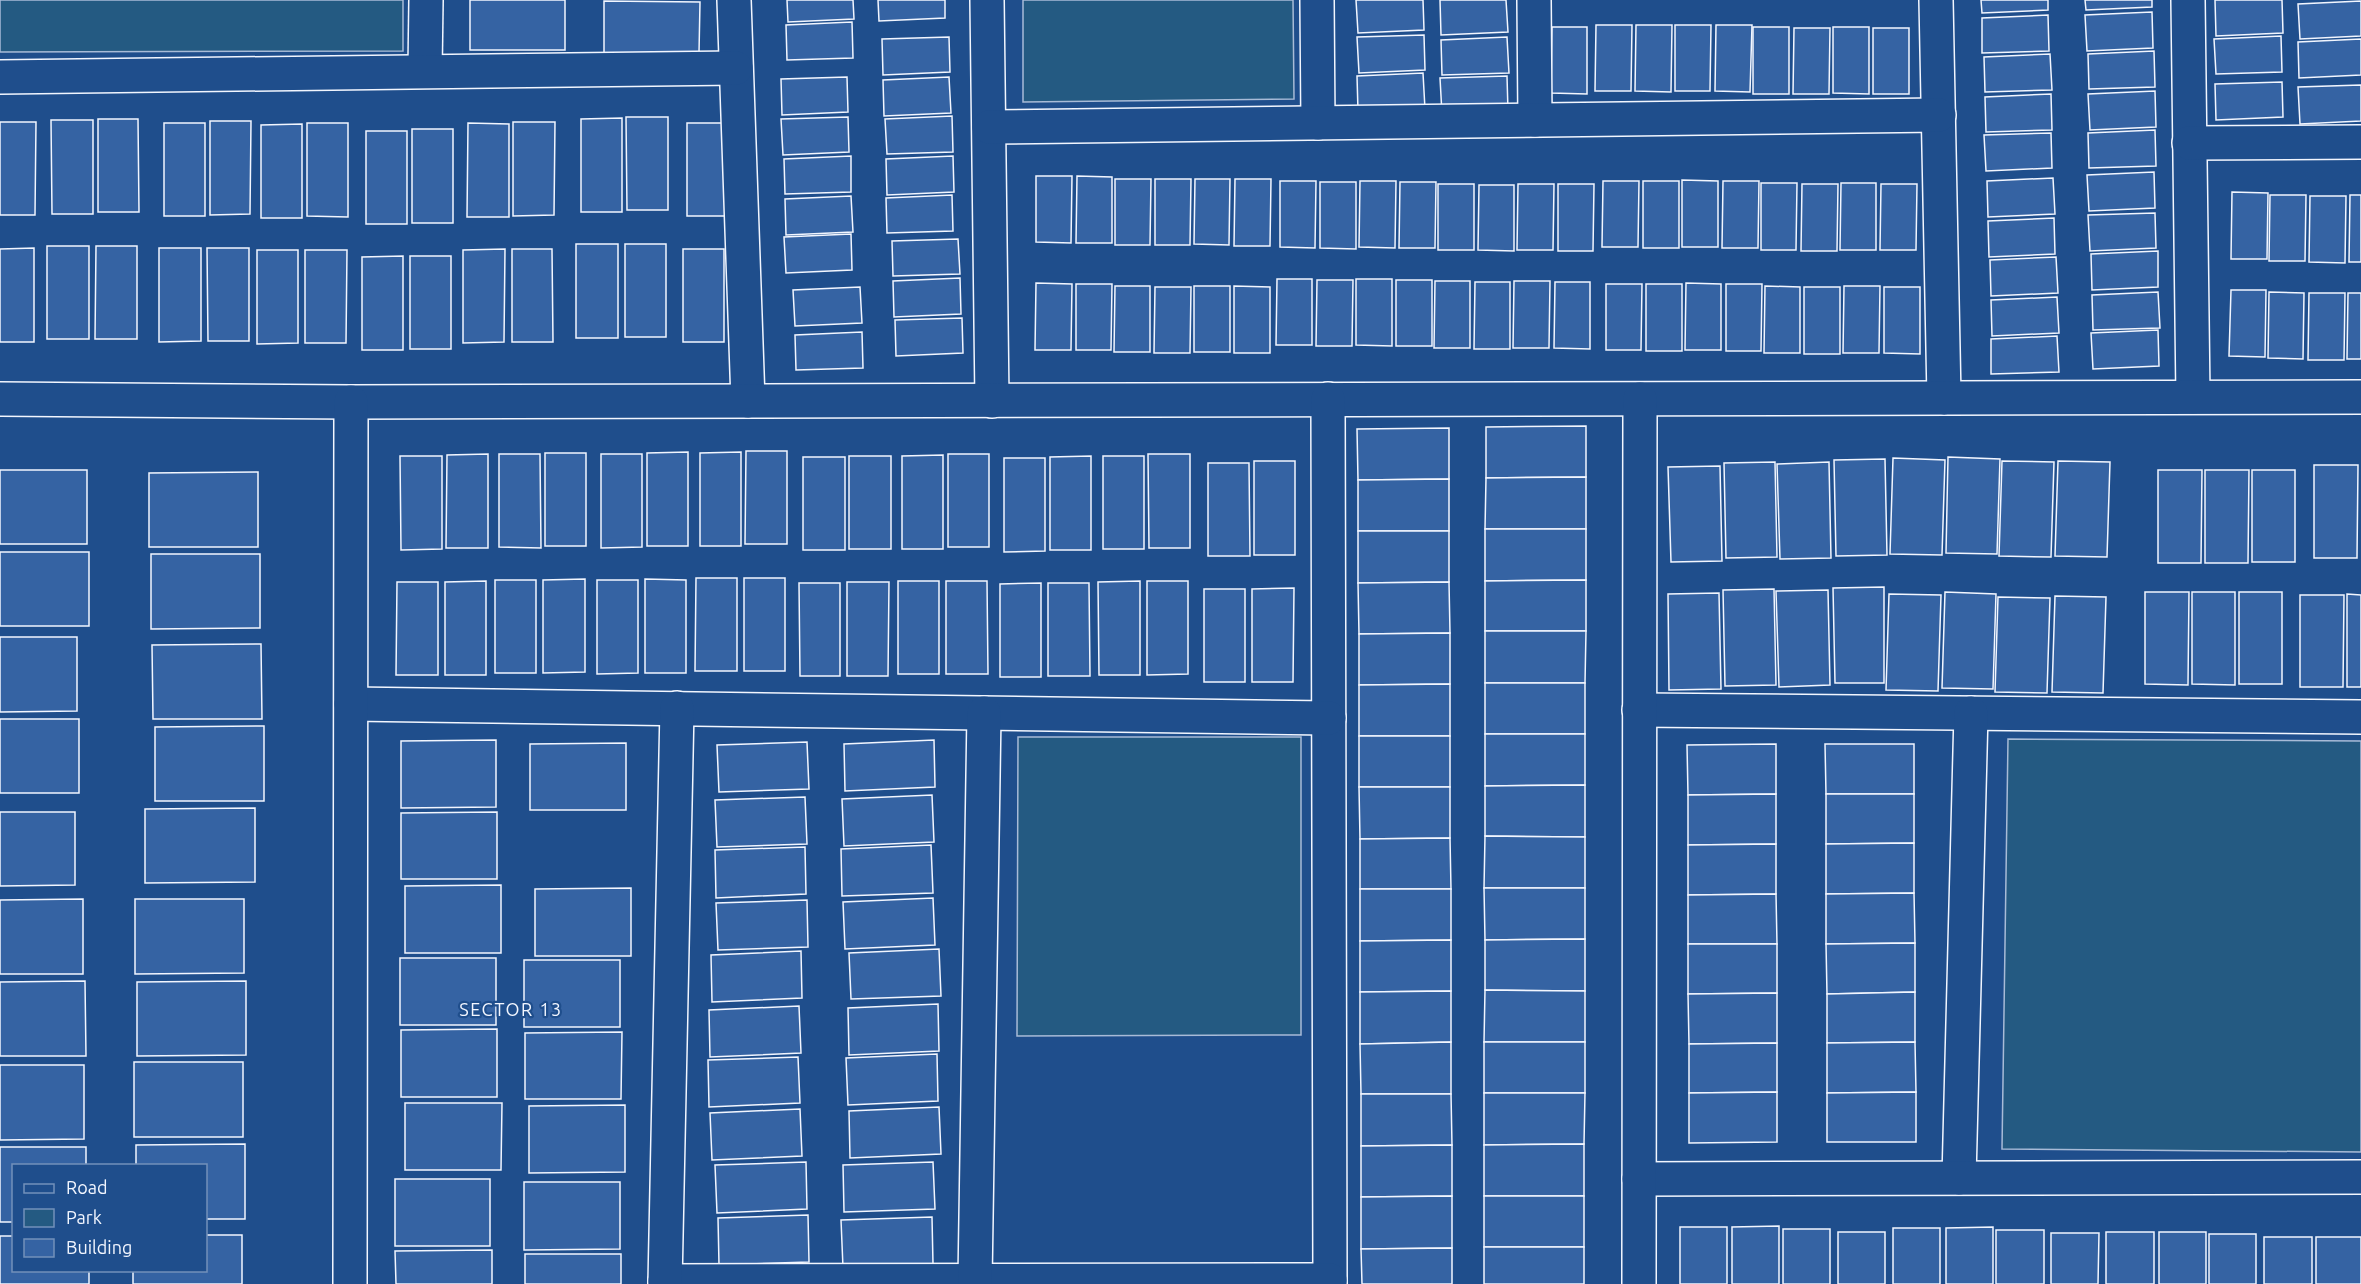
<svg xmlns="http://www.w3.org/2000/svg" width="2361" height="1284" font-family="Ubuntu,sans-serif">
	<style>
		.green { fill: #245a82; stroke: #a8bbd7; stroke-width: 1.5 }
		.building { fill: #3563a3; stroke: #f2f6ff; stroke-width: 1.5 }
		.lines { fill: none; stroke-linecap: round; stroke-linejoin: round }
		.minor-casing { stroke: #f2f6ff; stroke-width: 36 }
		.minor { stroke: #1f4e8c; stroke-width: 33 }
		.labels { text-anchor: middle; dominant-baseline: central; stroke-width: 4.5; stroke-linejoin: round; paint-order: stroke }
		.neighbourhood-label { font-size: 18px; letter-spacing: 1.5px; fill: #f2f6ff; stroke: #1f4e8c }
	</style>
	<rect width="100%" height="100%" fill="#1f4e8c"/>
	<g class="green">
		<path d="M0,0h403v51l-403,1z"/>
		<path d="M1023,0h270l1,99 -271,3z"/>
		<path d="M1018,737h283v298l-284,1z"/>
		<path d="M2008,739l353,2v411l-359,-3z"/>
	</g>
	<g class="building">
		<rect x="470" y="0" width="95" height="50"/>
		<path d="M787,0h66l1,19 -66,3z"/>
		<path d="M878,0h67v18l-66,3z"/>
		<path d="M1356,0h67l1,30 -66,3z"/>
		<path d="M1440,0h66l2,32 -67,3z"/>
		<path d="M1981,0h67v10l-66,3z"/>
		<path d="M2085,0h67v7l-66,3z"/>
		<path d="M2215,0h67l1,33 -67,3z"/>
		<path d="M604,1l96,1 -1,51h-95z"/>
		<path d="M2361,1v35l-61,3 -2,-35z"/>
		<path d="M2152,12l1,36 -66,3 -2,-36z"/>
		<path d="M2048,15l1,36 -67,2v-35z"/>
		<path d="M852,22l1,36 -66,2 -1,-35z"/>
		<path d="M1596,25h36l-1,66h-36z"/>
		<path d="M1636,25h36l-1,67 -36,-1z"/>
		<path d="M1675,25h36l-1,66h-35z"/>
		<path d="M1716,25h36l-2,67 -35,-1z"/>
		<path d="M1552,27h35v67l-36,-1z"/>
		<rect x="1753" y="27" width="36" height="67"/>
		<path d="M1833,27h36v67l-36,-1z"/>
		<path d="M1794,28h36l-1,66h-36z"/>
		<rect x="1873" y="28" width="36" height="66"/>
		<path d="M1424,35l1,35 -66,3 -2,-36z"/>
		<path d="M2281,36l1,36 -66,2 -2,-35z"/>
		<path d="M949,37l1,35 -67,3 -1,-36z"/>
		<path d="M1507,37l2,36 -67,2 -1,-35z"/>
		<path d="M2361,39v36l-62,3 -1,-36z"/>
		<path d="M2154,51l1,36 -66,2 -1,-35z"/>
		<path d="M2050,54l2,36 -67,2 -1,-35z"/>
		<path d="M1423,73l2,36 -67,2 -1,-35z"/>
		<path d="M1507,76l1,35 -66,3 -2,-36z"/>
		<path d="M847,77l1,35 -66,3 -1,-36z"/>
		<path d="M949,77l2,36 -67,3 -1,-36z"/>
		<path d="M2282,82l1,35 -67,3 -1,-36z"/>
		<path d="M2361,85v36l-61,3 -2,-37z"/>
		<path d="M2155,91l1,36 -66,3 -2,-36z"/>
		<path d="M2051,94l1,36 -66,2 -1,-35z"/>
		<path d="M952,116l1,36 -66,2 -2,-35z"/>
		<path d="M626,117h42v93h-41z"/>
		<path d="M848,117l1,35 -66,3 -2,-36z"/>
		<path d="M622,118v94h-41v-93z"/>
		<path d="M98,119h40l1,93h-41z"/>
		<path d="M51,120h42v94h-41z"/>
		<path d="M210,121h41l-1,93 -40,1z"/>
		<path d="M0,122h36l-1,93h-35z"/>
		<path d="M513,122h42l-1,93 -41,1z"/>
		<rect x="164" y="123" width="41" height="93"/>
		<path d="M307,123h41v94l-41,-1z"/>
		<path d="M468,123l41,1v93h-42z"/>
		<path d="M687,123h42l-1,93h-41z"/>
		<path d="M302,124v94h-41v-93z"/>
		<rect x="412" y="129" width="41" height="94"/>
		<path d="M2155,130l1,36 -67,2 -1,-35z"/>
		<rect x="366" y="131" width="41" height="93"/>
		<path d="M2051,133l1,35 -66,3 -2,-36z"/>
		<path d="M851,156v36l-66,2 -1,-35z"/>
		<path d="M953,156l1,36 -67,3 -1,-36z"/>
		<path d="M2154,172l1,36 -66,3 -2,-36z"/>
		<path d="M1036,176h36l-1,67 -35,-1z"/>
		<path d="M1077,176l35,1v66h-36z"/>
		<path d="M2053,178l2,36 -67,3 -1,-36z"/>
		<path d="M1115,179h36l-1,66h-35z"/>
		<path d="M1155,179h36l-1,66h-35z"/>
		<path d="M1195,179h35l-1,66 -35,-1z"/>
		<path d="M1235,179h36l-1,67h-36z"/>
		<path d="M1682,180l36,1v66h-36z"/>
		<path d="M1280,181h36l-1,67 -35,-1z"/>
		<path d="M1360,181h36l-1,67 -36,-1z"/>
		<path d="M1603,181h36l-1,66h-36z"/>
		<rect x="1643" y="181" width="36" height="67"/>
		<path d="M1723,181h36l-1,67h-36z"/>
		<path d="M1320,182h36v67l-36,-1z"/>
		<path d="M1400,182h36l-1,66h-36z"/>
		<path d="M1761,183h36l-1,67h-35z"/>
		<path d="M1841,183h35v67h-36z"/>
		<rect x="1438" y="184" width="36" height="66"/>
		<path d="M1518,184h36l-1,66h-36z"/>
		<path d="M1558,184h36l-1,67h-35z"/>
		<path d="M1802,184h36l-1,67h-36z"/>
		<path d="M1881,184h36l-1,66h-36z"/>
		<path d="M1479,185h35v66l-36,-1z"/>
		<path d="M2232,192l36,1 -1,66h-36z"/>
		<path d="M952,195l1,36 -66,2 -1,-35z"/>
		<path d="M2270,195h36l-1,66h-36z"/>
		<path d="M2350,195h11v67h-12z"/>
		<path d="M851,196l2,36 -67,3 -1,-36z"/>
		<path d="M2310,196h36l-1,67 -36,-1z"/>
		<path d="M2155,213l1,35 -66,3 -2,-36z"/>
		<path d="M2054,218l1,36 -66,3 -1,-36z"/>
		<path d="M851,234l1,36 -66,3 -2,-36z"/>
		<path d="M958,239l2,35 -67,2 -1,-35z"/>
		<rect x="576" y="244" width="42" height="94"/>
		<rect x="625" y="244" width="41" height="93"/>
		<rect x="47" y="246" width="42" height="93"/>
		<path d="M96,246h41v93h-42z"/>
		<path d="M34,248v94h-34v-93z"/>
		<path d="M159,248h42v93l-42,1z"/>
		<path d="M207,248h42v93h-41z"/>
		<path d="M505,249l-1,93 -41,1v-93z"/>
		<path d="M512,249h40l1,93h-41z"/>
		<rect x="683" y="249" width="41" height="93"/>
		<path d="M257,250h41v93l-41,1z"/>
		<path d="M305,250h42l-1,93h-41z"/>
		<path d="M2158,251v36l-66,3 -1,-36z"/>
		<path d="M403,256v94h-41v-93z"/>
		<rect x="410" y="256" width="41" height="93"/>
		<path d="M2056,257l2,36 -67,3 -1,-36z"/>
		<path d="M960,278l1,36 -67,3 -1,-36z"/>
		<path d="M1277,279h35v66h-36z"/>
		<path d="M1356,279h36v67l-36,-1z"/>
		<path d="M1317,280h36l-1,66h-36z"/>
		<rect x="1396" y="280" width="36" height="66"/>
		<path d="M1435,281h35v67h-36z"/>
		<path d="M1514,281h36l-1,67h-36z"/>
		<path d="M1475,282h35v67h-36z"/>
		<path d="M1555,282h35v67l-36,-1z"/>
		<path d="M1036,283l36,1 -1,66h-36z"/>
		<path d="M1686,283l35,1v66h-36z"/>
		<path d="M1076,284h36l-1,66h-35z"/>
		<path d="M1606,284h36l-1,66h-35z"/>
		<rect x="1646" y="284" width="36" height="67"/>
		<path d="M1726,284h36l-1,67h-35z"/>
		<path d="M1115,286h35v66h-36z"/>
		<rect x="1194" y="286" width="36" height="66"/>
		<path d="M1234,286l36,1v66h-36z"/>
		<path d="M1765,286l35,1v66h-36z"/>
		<path d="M1844,286h36l-1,67h-36z"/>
		<path d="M860,287l2,36 -67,3 -2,-36z"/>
		<path d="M1155,287h36l-1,66h-36z"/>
		<rect x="1804" y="287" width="36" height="67"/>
		<path d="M1884,287h36v67l-36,-1z"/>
		<path d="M2231,290h35l-1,67 -36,-1z"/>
		<path d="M2158,292l2,36 -67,2 -1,-35z"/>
		<path d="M2269,292l35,1 -1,66 -35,-1z"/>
		<path d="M2309,293h36l-1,67h-36z"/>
		<path d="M2348,293h13v66h-14z"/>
		<path d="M2057,297l2,36 -67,3 -1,-36z"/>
		<path d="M962,318l1,35 -67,3 -1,-36z"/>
		<path d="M2158,330l1,36 -66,3 -2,-36z"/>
		<path d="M862,332l1,36 -67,2 -1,-35z"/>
		<path d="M2057,336l2,36 -68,2v-35z"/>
		<path d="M1586,426v51l-100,1v-51z"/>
		<path d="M1449,428v51l-91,1 -1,-51z"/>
		<path d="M746,451h41v93h-42z"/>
		<path d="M688,452v94h-41v-93z"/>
		<path d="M741,452v94h-41v-93z"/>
		<rect x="545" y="453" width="41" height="93"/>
		<path d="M488,454v94h-42l1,-93z"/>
		<path d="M499,454h41l1,94 -42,-1z"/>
		<path d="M601,454h41v93l-41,1z"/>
		<rect x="948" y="454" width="41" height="93"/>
		<path d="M1148,454h42v94h-41z"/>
		<path d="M943,455v94h-41v-93z"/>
		<path d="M400,456h42v93l-41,1z"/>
		<rect x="849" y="456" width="42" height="93"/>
		<path d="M1091,456v94h-41v-93z"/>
		<rect x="1103" y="456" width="41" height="93"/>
		<rect x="803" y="457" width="42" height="93"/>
		<path d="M1948,457l52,2 -3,95 -51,-1z"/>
		<path d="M1004,458h41v93l-41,1z"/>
		<path d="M1893,458l52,2 -3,95 -52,-1z"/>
		<path d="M1885,459l2,96 -51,1 -2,-96z"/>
		<rect x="1254" y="461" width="41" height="94"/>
		<path d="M2002,461l52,1 -3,95 -52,-1z"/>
		<path d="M2058,461l52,1 -3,95 -52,-1z"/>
		<path d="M1775,462l2,95 -51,1 -2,-95z"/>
		<path d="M1829,462l2,96 -51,1 -3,-95z"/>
		<path d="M1208,463h41l1,93h-42z"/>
		<path d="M2314,465h44l-1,93h-43z"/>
		<path d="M1720,466l2,95 -51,1 -3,-95z"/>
		<rect x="0" y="470" width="87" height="74"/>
		<path d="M2158,470h44l-1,93h-43z"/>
		<path d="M2205,470h44l-1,93h-43z"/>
		<rect x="2252" y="470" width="43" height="92"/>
		<path d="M258,472v75h-109v-74z"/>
		<path d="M1586,477v52h-101l1,-51z"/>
		<path d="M1449,479v52h-91v-51z"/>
		<path d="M1485,529h101v51l-101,1z"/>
		<path d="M1358,531h91v51l-91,1z"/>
		<rect x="0" y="552" width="89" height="74"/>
		<path d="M151,554h109v74l-109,1z"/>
		<path d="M696,578h41v93h-42z"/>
		<rect x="744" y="578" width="41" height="93"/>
		<path d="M585,579v93l-42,1v-93z"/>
		<path d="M645,579l41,1v93h-41z"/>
		<rect x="495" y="580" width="41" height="93"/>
		<path d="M597,580h41v93l-41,1z"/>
		<path d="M1586,580v51h-101v-50z"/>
		<path d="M486,581v94h-41v-93z"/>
		<rect x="898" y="581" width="41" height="93"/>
		<path d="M946,581h41l1,93h-42z"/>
		<path d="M1140,581v94h-41l-1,-93z"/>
		<path d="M1147,581h41v93l-41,1z"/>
		<path d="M397,582h41v93h-42z"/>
		<path d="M847,582h42l-1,94h-41z"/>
		<path d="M1449,582l1,51 -91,1 -1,-51z"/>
		<path d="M799,583h41v93h-40z"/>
		<path d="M1041,583v94h-41v-93z"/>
		<path d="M1048,583h41l1,93h-42z"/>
		<path d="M1884,587v96h-49l-2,-95z"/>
		<path d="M1294,588l-1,94h-41v-93z"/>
		<rect x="1204" y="589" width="41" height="93"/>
		<path d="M1774,589l2,96 -51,1 -2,-96z"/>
		<path d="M1828,590l2,95 -51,2 -3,-96z"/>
		<path d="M1945,592l51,2 -3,95 -51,-1z"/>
		<path d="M2145,592h44l-1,93 -43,-1z"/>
		<path d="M2192,592h43v93l-43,-1z"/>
		<rect x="2239" y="592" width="43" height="92"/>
		<path d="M1719,593l2,96 -52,1 -1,-96z"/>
		<path d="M1889,594l52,1 -3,96 -52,-1z"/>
		<path d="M2347,594l14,1v92h-14z"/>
		<path d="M2300,595h44l-1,92h-43z"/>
		<path d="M2055,596l51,1 -3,96 -51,-1z"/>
		<path d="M1998,597l52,1 -3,95 -52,-1z"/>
		<path d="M1485,631h101l-1,52h-100z"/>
		<path d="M1450,633v51l-91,1v-51z"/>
		<path d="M0,637h77v74l-77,1z"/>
		<path d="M261,644l1,75h-109l-1,-74z"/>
		<rect x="1485" y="683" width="100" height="51"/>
		<path d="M1450,684v52h-91v-51z"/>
		<rect x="0" y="719" width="79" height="74"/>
		<path d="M264,726v75h-109v-74z"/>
		<path d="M1485,734h100v51l-100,1z"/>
		<rect x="1359" y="736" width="91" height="51"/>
		<path d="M496,740v67l-95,1v-67z"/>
		<path d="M934,740l1,47 -90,4 -1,-47z"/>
		<path d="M807,742l2,47 -90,3 -2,-47z"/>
		<path d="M626,743v67h-96v-66z"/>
		<path d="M1776,744v50l-88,1 -1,-50z"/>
		<path d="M1825,744h89v50h-88z"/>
		<path d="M1585,785v52l-100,-1v-50z"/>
		<path d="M1359,787h91v51l-90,1z"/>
		<path d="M1776,794v50l-88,1v-50z"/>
		<path d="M1826,794h88v49l-88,1z"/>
		<path d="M932,795l2,47 -90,4 -2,-47z"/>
		<path d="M805,797l2,47 -90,3 -2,-47z"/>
		<path d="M255,808v74l-110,1v-74z"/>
		<path d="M0,812h75v73l-75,1z"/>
		<path d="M497,812v67h-96v-66z"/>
		<path d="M1485,836l100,1v51h-101z"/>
		<path d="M1450,838l1,51h-91v-50z"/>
		<path d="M1914,843v50l-88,1v-50z"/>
		<path d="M1776,844v50l-88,1v-50z"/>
		<path d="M931,845l2,48 -91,3 -1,-47z"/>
		<path d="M805,847l1,47 -90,4 -1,-48z"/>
		<path d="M501,885v68h-96v-67z"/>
		<path d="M631,888v68h-96v-67z"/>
		<path d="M1484,888h101v51l-100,1z"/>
		<path d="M1360,889h91v51l-91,1z"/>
		<path d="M1914,893l1,50 -89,1v-50z"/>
		<path d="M1776,894l1,50h-89v-49z"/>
		<path d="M933,898l2,47 -90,4 -2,-47z"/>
		<path d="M83,899v75h-83v-74z"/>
		<path d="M135,899h109v74l-109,1z"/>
		<path d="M807,900l1,47 -90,3 -2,-47z"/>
		<path d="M1585,939v52l-100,-1v-50z"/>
		<path d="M1451,940v51l-91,1v-51z"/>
		<path d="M1915,943v49l-88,2 -1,-50z"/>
		<path d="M1688,944h89v49l-89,1z"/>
		<path d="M939,949l2,47 -90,3 -2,-46z"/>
		<path d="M801,951l1,47 -90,4 -1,-47z"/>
		<rect x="400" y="958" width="96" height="67"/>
		<rect x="524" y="960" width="96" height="67"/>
		<path d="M85,981l1,75h-86v-74z"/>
		<path d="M246,981v74l-109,1v-74z"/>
		<path d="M1485,990l100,1v51h-101z"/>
		<path d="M1451,991v51l-91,2v-52z"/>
		<path d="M1915,992v50l-88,1v-49z"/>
		<path d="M1777,993v50l-88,1 -1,-50z"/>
		<path d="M938,1004l1,47 -90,4 -1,-47z"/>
		<path d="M799,1006l2,47 -91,4 -1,-47z"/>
		<path d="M497,1029v68h-96v-67z"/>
		<path d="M622,1032l-1,67h-96v-66z"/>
		<path d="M1451,1042v52h-90l-1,-50z"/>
		<rect x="1484" y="1042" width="101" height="51"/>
		<path d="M1915,1042l1,50 -89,1v-50z"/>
		<path d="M1777,1043v49l-88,1v-49z"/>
		<path d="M937,1054l1,47 -90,4 -2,-47z"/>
		<path d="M798,1057l2,46 -91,4 -1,-47z"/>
		<rect x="134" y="1062" width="109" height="75"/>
		<path d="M0,1065h84v74l-84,1z"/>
		<path d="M1777,1092v50l-88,1v-50z"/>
		<path d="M1916,1092v50h-89v-49z"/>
		<path d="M1484,1093h101l-1,51 -100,1z"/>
		<path d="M1361,1094h90l1,51 -91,1z"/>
		<path d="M405,1103h97l-1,67h-96z"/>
		<path d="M625,1105v67l-96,1v-67z"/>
		<path d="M939,1107l2,47 -91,4 -1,-47z"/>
		<path d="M800,1109l2,47 -90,4 -2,-47z"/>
		<path d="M245,1144v75h-39v-53h-70v-21z"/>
		<path d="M1584,1144v52h-100v-51z"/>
		<path d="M1452,1145v51l-91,1v-51z"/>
		<path d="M0,1147h86v19h-72v56h-14z"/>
		<path d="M806,1162l1,47 -90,4 -2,-48z"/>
		<path d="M933,1162l2,47 -91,3 -1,-47z"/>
		<rect x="395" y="1179" width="95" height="67"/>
		<path d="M524,1182h96v67l-96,1z"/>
		<path d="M1452,1196v52l-91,1v-52z"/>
		<rect x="1484" y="1196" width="100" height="51"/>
		<path d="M808,1215l1,47 -90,3 -1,-47z"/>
		<path d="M932,1217l1,47 -90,4 -2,-48z"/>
		<path d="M1779,1226v58h-47v-57z"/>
		<rect x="1680" y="1227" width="47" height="57"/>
		<path d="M1993,1227v57h-47v-56z"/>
		<rect x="1893" y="1228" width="47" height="56"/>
		<rect x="1783" y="1229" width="47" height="55"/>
		<rect x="1996" y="1230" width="48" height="54"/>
		<rect x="1838" y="1232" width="47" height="52"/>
		<rect x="2106" y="1232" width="48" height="52"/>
		<rect x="2159" y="1232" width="47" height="52"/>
		<path d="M2051,1233h48l-1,51h-47z"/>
		<rect x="2209" y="1234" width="47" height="50"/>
		<path d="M206,1235h36v49h-109v-14h73z"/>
		<path d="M0,1236h14v34h75v14h-89z"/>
		<rect x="2264" y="1237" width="48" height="47"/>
		<rect x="2316" y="1237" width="45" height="47"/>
		<rect x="1484" y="1247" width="100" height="37"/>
		<path d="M1452,1248v36h-90l-1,-35z"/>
		<path d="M492,1250v34h-96l-1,-33z"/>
		<rect x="525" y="1254" width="96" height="30"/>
	</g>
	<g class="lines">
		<defs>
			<g id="minor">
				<path d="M734,0l14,401"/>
				<path d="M987,0l5,401"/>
				<path d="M1317,0l1,123"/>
				<path d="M1534,0l1,120"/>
				<path d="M1936,0l8,398"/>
				<path d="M2188,0l5,397"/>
				<path d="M425,71l1,-71"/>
				<path d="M0,77l736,-9"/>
				<path d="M989,127l950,-12"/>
				<path d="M2189,143l172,-1"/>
				<path d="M0,399l351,3 2010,-5"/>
				<path d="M1328,399l2,885"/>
				<path d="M351,704l978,14"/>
				<path d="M1639,710l722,7"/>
				<path d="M1959,1178l12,-465"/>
				<path d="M1639,1179l722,-2"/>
				<path d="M665,1281l665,-1"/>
				<path d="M975,1281l9,-568"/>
				<path d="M350,1284l1,-882"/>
				<path d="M665,1284l12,-576"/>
				<path d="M1639,1284l1,-885"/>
			</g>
		</defs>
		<use href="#minor" class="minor-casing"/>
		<use href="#minor" class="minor"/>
	</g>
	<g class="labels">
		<g class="neighbourhood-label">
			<text x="511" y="1009">SECTOR 13</text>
		</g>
	</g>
	<rect x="12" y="1164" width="195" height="108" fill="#1f4e8c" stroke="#7391ba" stroke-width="1.5"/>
	<rect x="24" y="1184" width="30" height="9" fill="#1f4e8c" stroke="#7391ba" stroke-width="1.5"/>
	<text x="66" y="1194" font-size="18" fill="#f2f6ff">Road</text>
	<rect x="24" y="1209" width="30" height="18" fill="#245a82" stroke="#7391ba" stroke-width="1.5"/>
	<text x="66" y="1224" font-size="18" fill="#f2f6ff">Park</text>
	<rect x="24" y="1239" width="30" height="18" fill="#3563a3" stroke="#7391ba" stroke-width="1.5"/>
	<text x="66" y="1254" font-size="18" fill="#f2f6ff">Building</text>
</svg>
